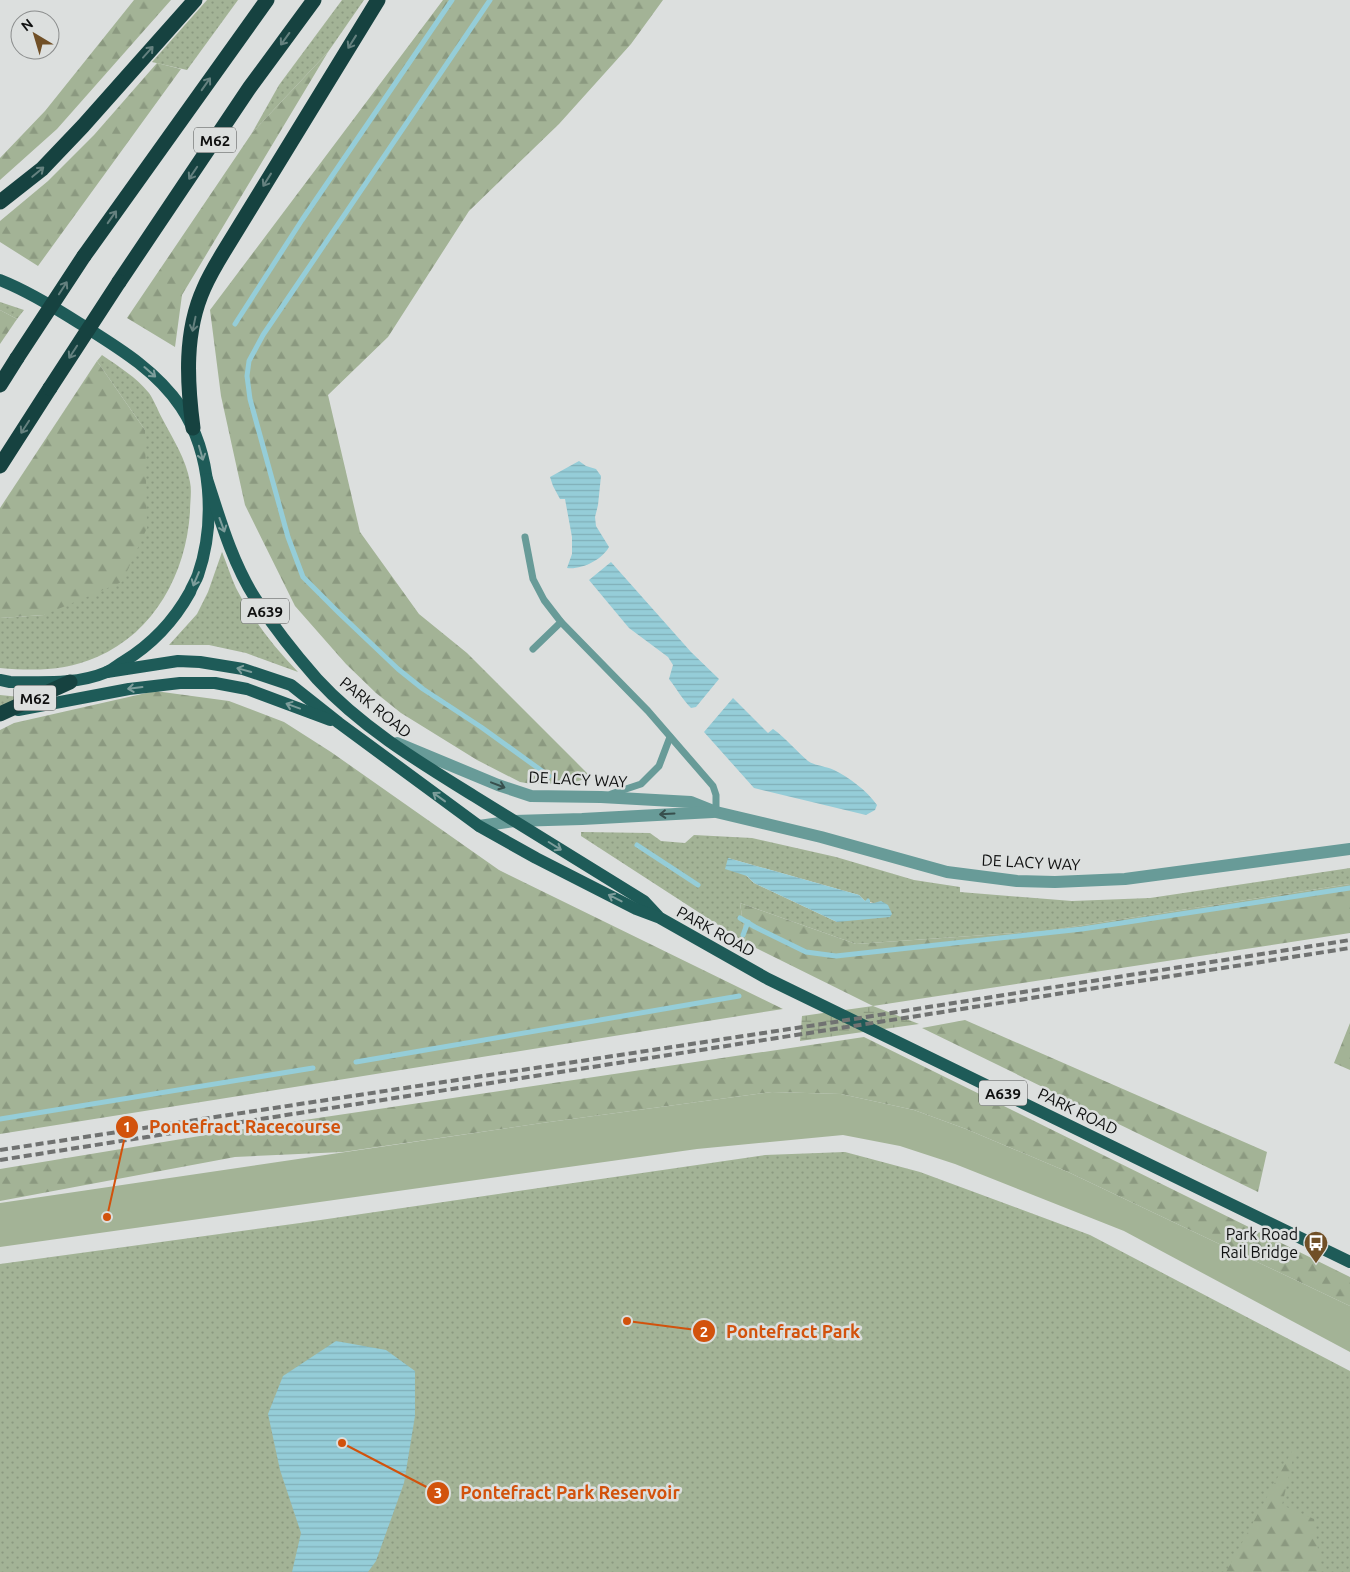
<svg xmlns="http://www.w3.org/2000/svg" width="1350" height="1572" font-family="Ubuntu,sans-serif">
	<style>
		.green { fill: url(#green-dots); fill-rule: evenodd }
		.forest { fill: url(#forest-firs) }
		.wetland { fill: url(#wetland-marsh) }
		.pitch { fill: #a3b396 }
		.water { fill: url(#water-rules) }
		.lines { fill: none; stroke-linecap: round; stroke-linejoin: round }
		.stream { stroke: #95cdd8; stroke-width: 5 }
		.service { stroke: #689b98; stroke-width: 7 }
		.tertiary { stroke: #689b98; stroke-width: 12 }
		.primary { stroke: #1e5b58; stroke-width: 12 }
		.motorway { stroke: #164240; stroke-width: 15 }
		.rail { stroke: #707271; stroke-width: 4; stroke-dasharray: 8 4; stroke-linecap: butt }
		.motorway-bridge { stroke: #164240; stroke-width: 15 }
		.oneway { stroke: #65817f }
		.oneway2 { stroke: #7d9d9b }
		.oneway3 { stroke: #374f4d }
		.labels { text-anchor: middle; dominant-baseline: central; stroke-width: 5; stroke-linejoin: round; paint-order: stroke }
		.shield { fill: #dcdfde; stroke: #4c4e4e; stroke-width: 1 }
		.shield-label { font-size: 15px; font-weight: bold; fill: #0f1010 }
		.street-label { font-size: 16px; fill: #0f1010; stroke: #dcdfde }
		.poi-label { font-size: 16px; fill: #0f1010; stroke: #dcdfde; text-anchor: end }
		.leader { fill: none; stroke: #d2520c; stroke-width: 2 }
		.callout-dot { fill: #d2520c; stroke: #dcdfde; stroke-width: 2 }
		.mark-label { font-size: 15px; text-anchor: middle; font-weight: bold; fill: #fff }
		.callout-label { font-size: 18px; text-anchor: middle; font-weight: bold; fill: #d2520c; stroke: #dcdfde; stroke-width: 5; stroke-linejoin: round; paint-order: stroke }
	</style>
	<defs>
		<pattern id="green-dots" width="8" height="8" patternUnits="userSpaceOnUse" patternTransform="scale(1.25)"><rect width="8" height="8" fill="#a3b396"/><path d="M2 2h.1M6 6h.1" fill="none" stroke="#8b9980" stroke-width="1.8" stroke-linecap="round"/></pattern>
		<pattern id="forest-firs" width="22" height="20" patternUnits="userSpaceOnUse" patternTransform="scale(1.25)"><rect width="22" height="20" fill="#a3b396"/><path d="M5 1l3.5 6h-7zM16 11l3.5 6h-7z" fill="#8b9980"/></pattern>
		<pattern id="wetland-marsh" width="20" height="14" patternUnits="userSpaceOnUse" patternTransform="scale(1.25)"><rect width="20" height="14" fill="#a3b396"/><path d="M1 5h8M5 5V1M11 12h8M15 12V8" fill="none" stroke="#8b9980"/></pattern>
		<pattern id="water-rules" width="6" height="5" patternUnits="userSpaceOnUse" patternTransform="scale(1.25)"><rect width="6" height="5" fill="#95cdd8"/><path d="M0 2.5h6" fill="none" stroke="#7fafb8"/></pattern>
	</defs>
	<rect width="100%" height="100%" fill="#dcdfde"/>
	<g class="green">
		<path d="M207,0h31l-51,70 -35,-8z"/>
		<path d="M342,0h22l-36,52 -76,81 27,-48z"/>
		<path d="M0,302l24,8 -7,9 -17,-9z"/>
		<path d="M102,355c16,11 34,22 47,38 5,7 9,18 14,27 10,19 23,39 27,62 2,9 0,20 0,30 -4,61 -35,120 -93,145 -32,14 -63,14 -97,11v-50l44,-3 101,-185 -48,-69z"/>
		<path d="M222,552c5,12 9,25 14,36 16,31 38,59 62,84l-52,-19 -37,-8h-40l28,-31 11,-22z"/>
		<path d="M0,695l20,2 -20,10z"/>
		<path d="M581,832l69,1 11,8 24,2 9,-8 58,3 84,19 78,23 46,7v5l112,9 78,-3 200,-30v16l-305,47 -189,13 -116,-41 6,40 -165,-107zM728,858l131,37 6,6 9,2 -37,19 -83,-39z"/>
		<path d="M845,1152l75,20 170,63 260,136v201h-1350v-308l300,-41 465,-68z"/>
	</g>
	<g class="forest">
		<path d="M134,0h37l-114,129 -57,51v-22l45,-47z"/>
		<path d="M443,0h220l-32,44 -72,80 -90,87 -81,126 -60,58 32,137 59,82 48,39 124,124 -19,6 -40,1 -12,-2 -43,-22 -76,-47 -25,-20 -30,-29 -51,-58 -50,-101 -24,-109 -11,-86z"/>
		<path d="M328,52l-146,243 -7,52 -48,-29 125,-185z"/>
		<path d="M157,63l24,6 -143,197 -38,-24v-21l48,-40 46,-46z"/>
		<path d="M0,310l17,9 -17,25z"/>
		<path d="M97,361l48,69 2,98 -25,54 -78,33 -44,3v-110z"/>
		<path d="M155,691l74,10 55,21 47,30 168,118 284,139 -783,125v-404l14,-7z"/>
		<path d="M1350,884v49l-477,73 -127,-63 -6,-40 116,41 189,-13z"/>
		<path d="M965,1020l302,132 -9,40 -336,-164z"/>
		<path d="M1350,1023v47l-16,-7z"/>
		<path d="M864,1037l486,240v29l-282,-134 -102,-43 -52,-19 -73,-16 -69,-2 -230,31 -199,29 -108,5 -235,44v-32l224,-37z"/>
		<path d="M1297,1442l-15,63 32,14 7,53h-95z"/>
	</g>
	<path class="wetland" d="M873,1006l46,18 -119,17 2,-25z"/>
	<path class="pitch" d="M772,1092l69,2 73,16 52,19 102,43 282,134v46l-226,-121 -169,-67 -55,-18 -57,-11 -146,14 -697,98v-44l542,-80z"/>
	<g class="water">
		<path d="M579,461l7,5 10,3 5,7 -3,29 -3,12 1,9 13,21c-7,13 -28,23 -42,21l5,-14v-17l-7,-38h-5l-7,-13 -3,-9z"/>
		<path d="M611,562l80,90 28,27 -23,28 -5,1c-9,-9 -14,-19 -22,-29l4,-14 -5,-8 -39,-29 -40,-48z"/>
		<path d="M733,698l35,35 5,-4c13,9 23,22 35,32 7,5 18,5 26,9 15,7 33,21 43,35l-2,5 -9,5 -112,-27 -50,-56z"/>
		<path d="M728,858l131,37 6,6 3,-3 2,2v3h4l7,-2 7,4 4,9 -2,3 -53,5 -83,-39 -7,-7 -22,-7z"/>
		<path d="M336,1341l50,9 29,21v45l-11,67 -28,78 -8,11h-76l9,-39 -21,-63 -12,-56 15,-38z"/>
	</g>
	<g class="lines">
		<g class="stream">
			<path d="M490,0l-227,335 -14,26 -2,15 3,23 38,138 15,40 36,36 59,56 25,20 58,38 68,49"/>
			<path d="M235,324l67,-104 150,-220"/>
			<path d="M637,845l61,40"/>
			<path d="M740,918l15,9 51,25 30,4 246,-27 268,-41"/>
			<path d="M743,935l5,-13"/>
			<path d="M356,1062l383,-66"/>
			<path d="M0,1119l313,-51"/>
		</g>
		<g class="service">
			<path d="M525,537l8,42 11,21 17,22 87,89 65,75 3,9v17"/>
			<path d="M533,649l28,-27"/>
			<path d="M611,794l30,-10 18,-18 11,-29"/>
		</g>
		<g class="tertiary">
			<path d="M397,743l101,42 33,11 70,1 90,5 25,10 105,25 126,35 70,9 38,1 70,-3 225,-30"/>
			<path d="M479,826l35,-5 68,-2 131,-7"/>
		</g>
		<g class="primary">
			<path d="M0,280c28,11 54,27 79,43 38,24 76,46 102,84 31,47 35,115 17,168 -2,6 -6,11 -8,17 -16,29 -39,53 -67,70 -5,3 -11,8 -16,10 -31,13 -65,10 -97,10l-10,-2"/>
			<path d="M207,479c13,40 25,83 48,119 18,28 40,56 62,81 44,48 102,83 157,117 57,35 114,70 170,105l14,15"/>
			<path d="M107,672l71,-11 22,1 43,7 48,16 48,38 140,103 57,32 100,51 24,9 108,61 582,283"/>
			<path d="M18,710l111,-21 51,-6h35l32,6 83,31"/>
		</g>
		<g class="motorway">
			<path d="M0,202l42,-33 41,-43 112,-126"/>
			<path d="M84,256l183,-256"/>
			<path d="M119,282l131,-195 64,-87"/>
			<path d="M0,385l17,-27"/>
			<path d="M193,428c-6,-46 -9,-96 11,-140 6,-14 14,-27 22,-40l152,-248"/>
			<path d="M0,466l50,-78"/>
			<path d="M0,714l70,-32"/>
		</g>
		<g class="rail">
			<path d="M0,1150l822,-126 528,-84"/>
			<path d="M0,1160l1350,-212"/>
		</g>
		<g class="motorway-bridge">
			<path d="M17,358l67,-102"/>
			<path d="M50,388l69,-106"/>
		</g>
	</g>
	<defs><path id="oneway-shaft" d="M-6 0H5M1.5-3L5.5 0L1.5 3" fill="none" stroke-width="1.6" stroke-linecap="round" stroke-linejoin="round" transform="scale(1.25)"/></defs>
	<g class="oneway">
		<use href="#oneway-shaft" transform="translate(285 39) rotate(126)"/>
		<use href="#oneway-shaft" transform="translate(352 42) rotate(122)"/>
		<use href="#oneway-shaft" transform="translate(148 52) rotate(-48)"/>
		<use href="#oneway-shaft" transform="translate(206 84) rotate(-55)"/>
		<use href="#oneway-shaft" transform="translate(38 172) rotate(-40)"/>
		<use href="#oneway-shaft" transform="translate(193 173) rotate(124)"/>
		<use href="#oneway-shaft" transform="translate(267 180) rotate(122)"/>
		<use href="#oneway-shaft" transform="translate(112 217) rotate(-55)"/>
		<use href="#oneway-shaft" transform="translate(63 288) rotate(-57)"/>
		<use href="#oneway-shaft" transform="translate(194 324) rotate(102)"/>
		<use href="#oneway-shaft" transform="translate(73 352) rotate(123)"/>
		<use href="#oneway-shaft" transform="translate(25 427) rotate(123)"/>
	</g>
	<g class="oneway2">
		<use href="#oneway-shaft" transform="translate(150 372) rotate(41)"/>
		<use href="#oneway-shaft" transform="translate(201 453) rotate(74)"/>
		<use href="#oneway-shaft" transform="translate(222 525) rotate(70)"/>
		<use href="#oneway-shaft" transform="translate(196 579) rotate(113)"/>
		<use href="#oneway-shaft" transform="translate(244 670) rotate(-165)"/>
		<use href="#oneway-shaft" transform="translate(135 688) rotate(173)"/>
		<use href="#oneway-shaft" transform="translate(293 706) rotate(-160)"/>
		<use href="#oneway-shaft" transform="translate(439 797) rotate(-144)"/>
		<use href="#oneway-shaft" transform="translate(555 846) rotate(32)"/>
		<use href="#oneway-shaft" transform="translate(615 898) rotate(-153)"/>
	</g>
	<g class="oneway3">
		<use href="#oneway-shaft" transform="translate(498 785) rotate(21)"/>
		<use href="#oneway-shaft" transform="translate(667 814) rotate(177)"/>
	</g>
	<defs>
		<symbol id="bus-pin" viewBox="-11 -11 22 30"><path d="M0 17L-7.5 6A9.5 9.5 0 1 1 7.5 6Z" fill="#715027" stroke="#dcdfde"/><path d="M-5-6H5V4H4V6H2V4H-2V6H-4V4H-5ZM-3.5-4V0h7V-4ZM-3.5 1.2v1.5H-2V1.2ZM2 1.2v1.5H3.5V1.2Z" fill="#fff"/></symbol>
	</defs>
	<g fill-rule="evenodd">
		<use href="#bus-pin" x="1302" y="1229" width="28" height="38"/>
	</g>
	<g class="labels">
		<g class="shield">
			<rect x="194" y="127.5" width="42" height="25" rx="4"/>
			<rect x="241" y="598.5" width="48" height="25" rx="4"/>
			<rect x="14" y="685.5" width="42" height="25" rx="4"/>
			<rect x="979" y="1080.5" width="48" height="25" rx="4"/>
		</g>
		<g class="shield-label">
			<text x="215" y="140">M62</text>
			<text x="265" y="611">A639</text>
			<text x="35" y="698">M62</text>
			<text x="1003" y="1093">A639</text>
		</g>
		<g class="street-label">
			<text transform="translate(376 707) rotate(39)">PARK ROAD</text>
			<text transform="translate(578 779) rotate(3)">DE LACY WAY</text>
			<text transform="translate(1031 862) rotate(3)">DE LACY WAY</text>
			<text transform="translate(716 931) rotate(29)">PARK ROAD</text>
			<text transform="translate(1078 1111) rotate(26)">PARK ROAD</text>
		</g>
		<g class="poi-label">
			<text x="1298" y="1234">Park Road<tspan x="1298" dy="18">Rail Bridge</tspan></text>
		</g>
	</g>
	<path class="leader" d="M107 1217L127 1127M627 1321L704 1331M342 1443L438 1493"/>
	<g class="callout-dot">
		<circle cx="107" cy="1217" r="5"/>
		<circle cx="627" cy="1321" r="5"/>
		<circle cx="342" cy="1443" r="5"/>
		<circle cx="127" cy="1127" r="12"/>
		<circle cx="704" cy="1331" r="12"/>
		<circle cx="438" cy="1493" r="12"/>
	</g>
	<g class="mark-label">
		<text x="127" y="1132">1</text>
		<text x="704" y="1337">2</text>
		<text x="438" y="1498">3</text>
	</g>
	<g class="callout-label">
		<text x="245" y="1133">Pontefract Racecourse</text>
		<text x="793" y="1338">Pontefract Park</text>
		<text x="570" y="1499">Pontefract Park Reservoir</text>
	</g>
	<g transform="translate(35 35) rotate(322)"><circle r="24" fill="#dcdfde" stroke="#8a8c8c"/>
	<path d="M0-4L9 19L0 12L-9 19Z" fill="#715027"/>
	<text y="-8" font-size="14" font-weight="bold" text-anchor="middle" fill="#0f1010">N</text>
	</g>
</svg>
